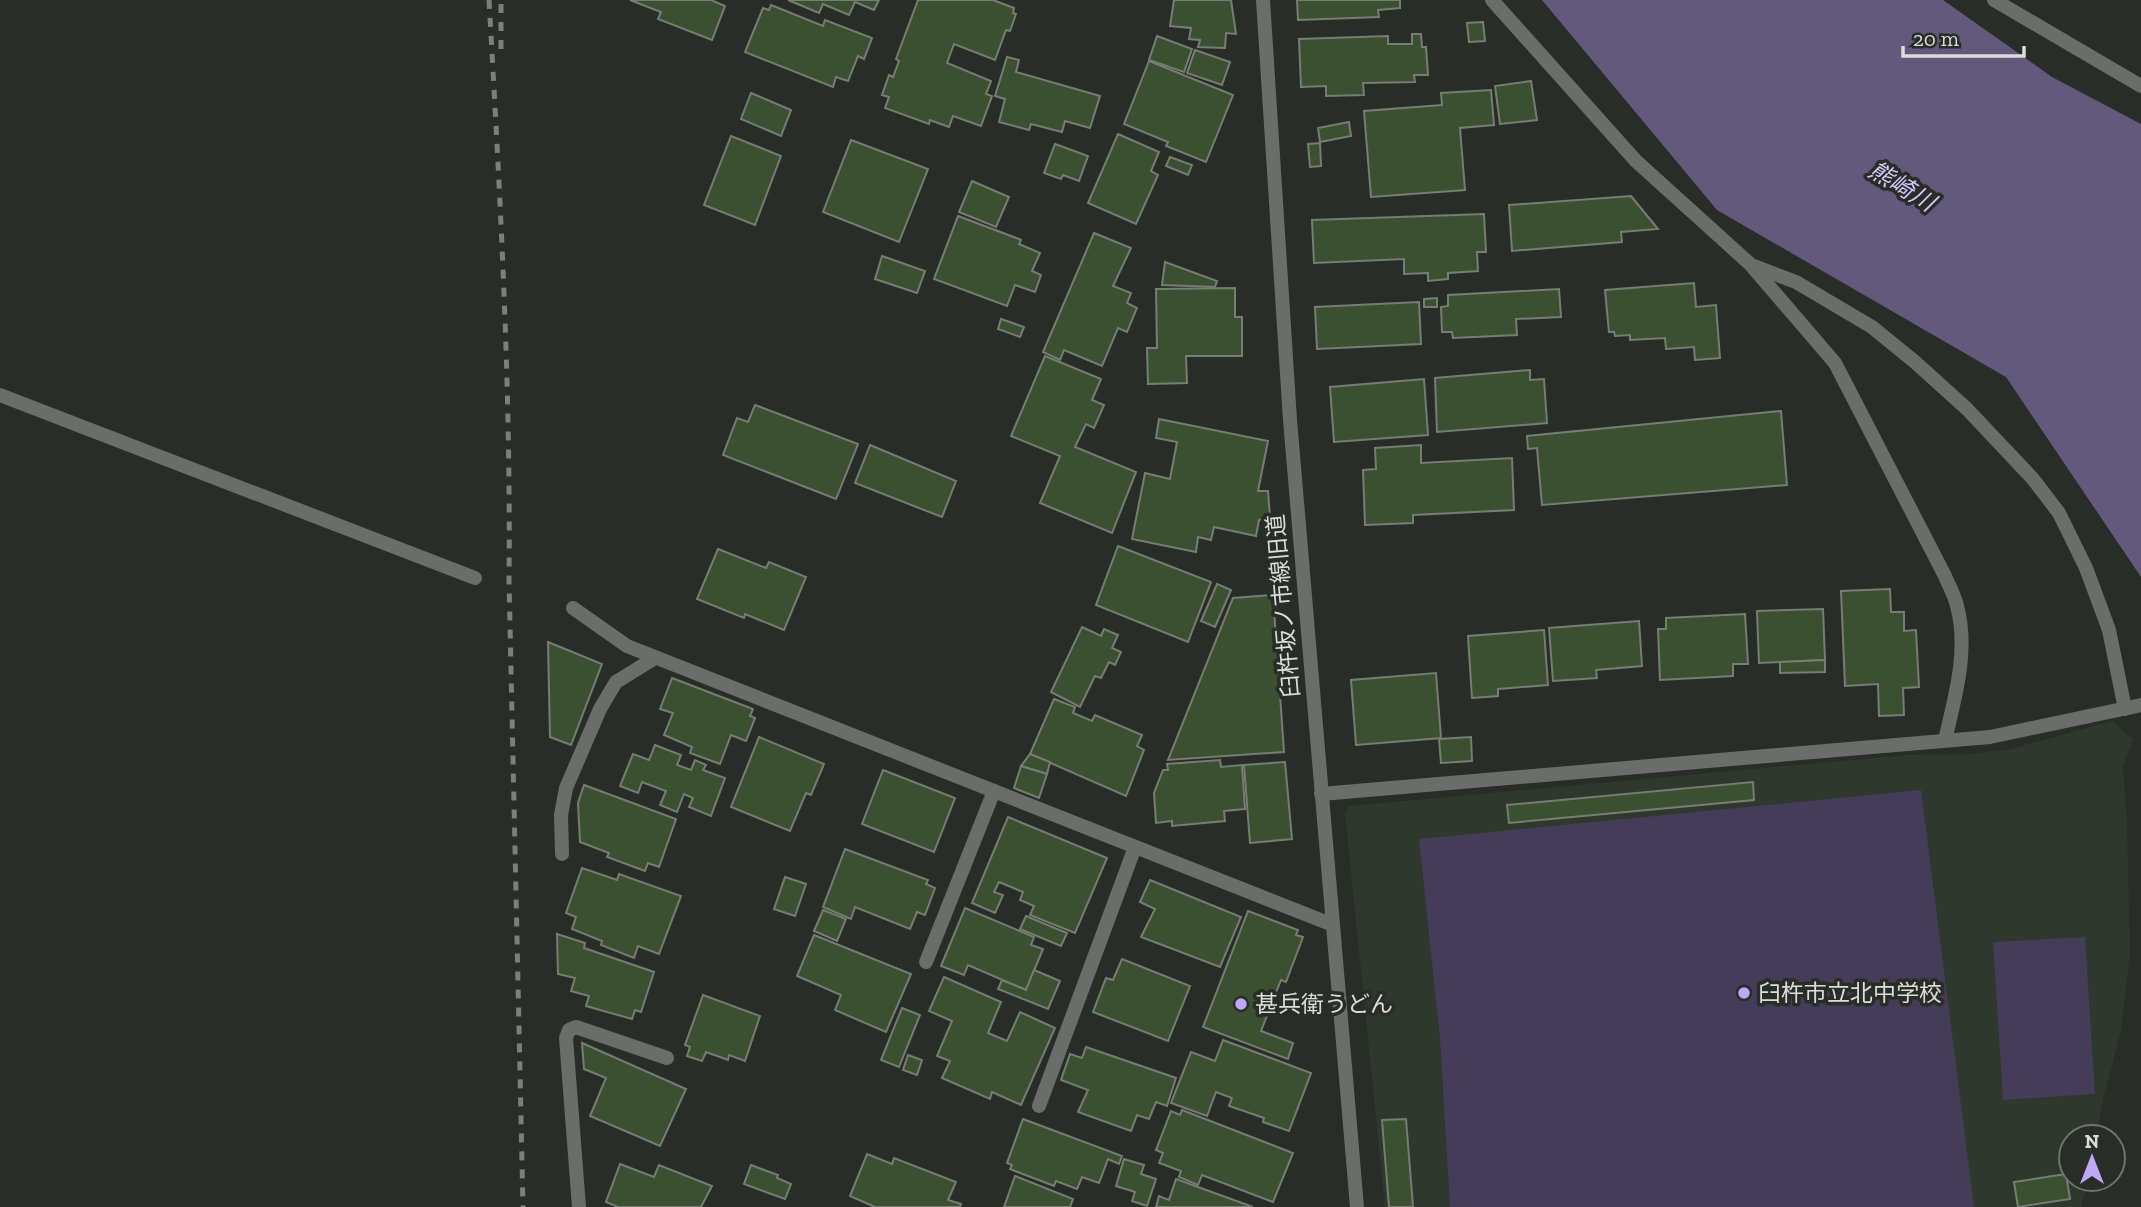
<svg xmlns="http://www.w3.org/2000/svg" width="2141" height="1207" font-family="'Zilla Slab','Noto Sans JP',serif">
	<style>
		.built { fill: #2f382c }
		.green { fill: #443c59 }
		.water { fill: #63597d }
		.building { fill: #3a5030; stroke: #777c74; stroke-width: 2 }
		.lines { fill: none; stroke-linecap: round; stroke-linejoin: round }
		.minor { stroke: #6b6d6a; stroke-width: 14 }
		.tertiary { stroke: #6b6d6a; stroke-width: 14 }
		.rail { stroke: #7c7f7a; stroke-width: 5; stroke-dasharray: 9 9; stroke-linecap: butt }
		.poi-dot { fill: #bda9f5; stroke: #292d27; stroke-width: 2.5 }
		.labels { text-anchor: middle; dominant-baseline: central; stroke-width: 7; stroke-linejoin: round; paint-order: stroke }
		.street-label { font-size: 23px; fill: #daddd9; stroke: #292d27 }
		.poi-label { font-size: 23px; fill: #daddd9; stroke: #292d27; text-anchor: start }
		.water-label { font-size: 24px; font-style: italic; fill: #d3c7f9; stroke: #292d27 }
	</style>
	<rect width="100%" height="100%" fill="#292d27"/>
	<path class="built" d="M2112,721l21,18 -10,28 4,55 3,132 -9,77 -18,68 -7,38h-25v42h17l-7,28h-696l-40,-394 4,-7 558,-51 64,-1 40,-5z"/>
	<g class="green">
		<path d="M1921,790l53,417h-524l-10,-169 -21,-199z"/>
		<path d="M2085,937l10,157 -92,6 -10,-158z"/>
	</g>
	<path class="water" d="M1542,0h401l109,77 89,47v453l-135,-200 -289,-167z"/>
	<g class="building">
		<path d="M630,0h81l14,6 -13,34 -54,-21 3,-7z"/>
		<path d="M788,0h91l-5,10 -19,-8 -6,13 -26,-11 -4,9z"/>
		<path d="M918,0h75l21,8 -1,5 3,1 -6,17 -4,-1 -11,30 -41,-16 -7,19 44,18 -5,13 6,2 -11,30 -28,-10 -4,11 -19,-7 -1,4 -44,-16 4,-11 -7,-2 7,-20 4,2 6,-16 -3,-2z"/>
		<path d="M1174,0h57l5,34 -10,-1 -1,15 -27,-1 2,-7 -11,-1 2,-11 -21,-2z"/>
		<path d="M1297,0h103v8l-22,2 1,7 -81,3z"/>
		<path d="M771,5l52,21 2,-6 47,18 -8,21 -6,-3 -10,25 -12,-4 -3,10 -88,-35 18,-44 6,2z"/>
		<path d="M1483,22l2,19 -16,1 -2,-19z"/>
		<path d="M1412,34h9l1,13h4l2,28h-14l1,7 -52,1 1,12 -38,1v-10l-25,1 -2,-48 89,-3v8h24z"/>
		<path d="M1157,36l35,13 -8,23 -35,-12z"/>
		<path d="M1195,50l35,12 -8,23 -35,-12z"/>
		<path d="M1007,57l12,3 -3,12 84,24 -10,32 -25,-7 -3,11 -31,-8 -2,6 -30,-8 6,-23 -10,-3z"/>
		<path d="M1149,61l84,34 -27,67 -40,-16 2,-4 -44,-18z"/>
		<path d="M1531,81l6,39 -37,4 -5,-38z"/>
		<path d="M1491,90l3,35 -34,3 5,62 -94,7 -7,-86 78,-6 -1,-12z"/>
		<path d="M751,93l40,17 -10,26 -40,-17z"/>
		<path d="M1349,122l2,14 -31,6 -2,-14z"/>
		<path d="M1118,134l41,18 -8,19 7,4 -22,49 -48,-21z"/>
		<path d="M731,136l50,20 -26,69 -51,-20z"/>
		<path d="M851,140l77,29 -29,73 -76,-30z"/>
		<path d="M1320,143l1,23 -11,1 -2,-23z"/>
		<path d="M1055,144l33,12 -9,25 -16,-6 -2,4 -17,-6z"/>
		<path d="M1170,157l22,8 -4,10 -22,-9z"/>
		<path d="M972,181l37,16 -13,30 -37,-15z"/>
		<path d="M1631,196l27,33 -37,3 1,10 -110,9 -3,-46z"/>
		<path d="M1484,214l2,38h-9l1,19 -30,2v6l-20,2v-8l-24,1v-15l-90,4 -2,-43z"/>
		<path d="M958,216l61,23 2,1 -2,4 21,9 -8,18 9,4 -6,17 -20,-7 -8,21 -73,-27z"/>
		<path d="M1094,233l37,15 -18,38 18,7 -4,10 10,5 -10,24 -9,-4 -16,38 -38,-16 -4,10 -17,-8z"/>
		<path d="M882,256l43,15 -8,22 -42,-14z"/>
		<path d="M1165,262l52,19 -2,6 -53,-2z"/>
		<path d="M1694,283l2,24 20,-2 4,53 -25,2 -1,-13 -28,2 -1,-11 -35,2v-5l-15,1 -1,-4h-5l-4,-42z"/>
		<path d="M1235,288v29h7v39h-56l1,27 -39,1 -1,-36h10l-1,-59z"/>
		<path d="M1559,289l2,28 -45,2 1,16 -64,3 -1,-6h-10l-1,-25 7,-1v-11z"/>
		<path d="M1437,298v9h-13v-8z"/>
		<path d="M1419,302l2,42 -104,5 -2,-42z"/>
		<path d="M1001,319l23,8 -4,10 -22,-8z"/>
		<path d="M1045,356l56,23 -9,21 12,5 -10,23 -8,-4 -11,23 61,25 -24,61 -72,-30 20,-47 -49,-20z"/>
		<path d="M1530,370v10l14,-1 3,44 -110,9 -2,-54z"/>
		<path d="M1424,379l4,56 -94,7 -4,-55z"/>
		<path d="M755,405l103,39 -22,55 -113,-44 14,-37 11,4z"/>
		<path d="M1781,411l6,74 -245,20 -5,-57 -9,1 -1,-13z"/>
		<path d="M1159,419l109,22 -10,50h10l2,26 -11,3 -3,16 -42,-9 -3,13 -13,-3 -2,15 -64,-13 13,-66 25,6 7,-37 -21,-4z"/>
		<path d="M870,445l86,36 -14,36 -87,-34z"/>
		<path d="M1421,445v18l91,-5 2,52 -101,5v8l-48,2 -2,-55 13,-1 -1,-21z"/>
		<path d="M1118,546l93,36 -23,60 -92,-37z"/>
		<path d="M718,549l48,19 3,-6 37,15 -22,53 -39,-16 -1,4 -47,-19z"/>
		<path d="M1217,584l14,6 -16,37 -14,-6z"/>
		<path d="M1890,589l1,23h13v19l12,-1 3,57 -16,1 1,27 -25,1 -1,-32 -33,2 -4,-95z"/>
		<path d="M1273,595l11,157 -116,8 65,-162z"/>
		<path d="M1823,609l2,51 -66,3 -2,-52z"/>
		<path d="M1745,614l3,50h-15v12l-73,4 -2,-51h8v-11z"/>
		<path d="M1639,621l3,45 -46,4 1,8 -44,3 -4,-53z"/>
		<path d="M1082,627l19,9 3,-7 14,6 -6,13 9,4 -6,13 -6,-3 -8,16 -6,-2 -15,31 -29,-15z"/>
		<path d="M1544,630l4,55 -50,4v7l-26,2 -4,-62z"/>
		<path d="M548,642l54,22 -31,81 -21,-8z"/>
		<path d="M1825,660v12l-45,1v-11z"/>
		<path d="M1436,673l5,65 -85,7 -5,-65z"/>
		<path d="M672,678l81,31 -3,7 5,2 -9,23 -15,-6 -11,29 -30,-11 2,-6 -28,-12 9,-22 -13,-4z"/>
		<path d="M1054,699l21,8 -2,6 19,8 3,-6 47,20 -5,11 7,4 -18,46 -96,-42z"/>
		<path d="M759,737l65,27 -13,31 -5,-2 -16,38 -59,-24z"/>
		<path d="M1471,737l1,24 -31,2 -2,-24z"/>
		<path d="M655,745l26,10 -4,10 14,5 4,-10 11,5 -3,5 22,8 -14,38 -22,-9 4,-9 -9,-4 -7,18 -17,-7 6,-14 -24,-9 -4,11 -18,-7 13,-32 16,6z"/>
		<path d="M1030,754l20,8 -3,12 -26,-8z"/>
		<path d="M1220,760l1,7 21,-2 3,44 -21,2 1,10 -53,5v-5l-16,2 -2,-30 9,-23h5l-1,-6z"/>
		<path d="M1285,762l7,77 -42,4 -6,-78z"/>
		<path d="M1021,766l26,8 -8,24 -25,-10z"/>
		<path d="M883,770l72,28 -21,54 -72,-28z"/>
		<path d="M1753,782l1,18 -245,23 -2,-18z"/>
		<path d="M584,785l92,34 -17,48 -11,-4 -3,8 -38,-14 2,-4 -29,-11 -2,-39z"/>
		<path d="M1008,817l99,41 -32,75 -45,-18 4,-9 -14,-6 3,-8 -24,-10 -5,10 9,3 -8,18 -23,-10z"/>
		<path d="M845,849l83,31 -2,4 9,4 -10,27 -8,-3 -7,17 -55,-22 -4,12 -28,-12z"/>
		<path d="M582,868l35,12 2,-6 62,22 -22,58 -21,-8 -4,12 -33,-13 1,-4 -30,-12 4,-12 -10,-4z"/>
		<path d="M785,877l21,7 -11,32 -21,-7z"/>
		<path d="M1150,880l91,37 -21,50 -79,-30 14,-28 -15,-7z"/>
		<path d="M965,908l69,29 -3,8 12,4 -17,41 -58,-25 -4,10 -23,-9z"/>
		<path d="M823,910l23,9 -9,22 -23,-10z"/>
		<path d="M1248,911l50,19 -2,5 7,2 -17,45 -5,-2 -20,51 32,12 -5,16 -85,-32z"/>
		<path d="M1026,916l41,17 -6,13 -41,-17z"/>
		<path d="M557,934l28,9 -1,5 70,24 -13,40 -6,-2 -3,9 -46,-13 3,-10 -18,-5 4,-13 -17,-4z"/>
		<path d="M814,935l97,39 -25,58 -51,-22 6,-15 -44,-19z"/>
		<path d="M1122,959l68,27 -22,55 -75,-29 13,-34 7,2z"/>
		<path d="M1034,970l26,11 -12,28 -50,-20 4,-9 24,10z"/>
		<path d="M944,977l57,25 -13,31 19,8 13,-29 35,16 -34,77 -29,-13 -2,7 -48,-21 8,-17 -13,-5 15,-35 -23,-10z"/>
		<path d="M703,995l57,21 -15,45 -16,-6 -1,5 -22,-8 -4,9 -15,-5 3,-9 -5,-2z"/>
		<path d="M902,1008l18,7 -21,52 -18,-7z"/>
		<path d="M1223,1040l88,33 -22,58 -26,-9 1,-4 -35,-12 3,-8 -16,-6 -9,24 -36,-13 20,-51 24,9z"/>
		<path d="M582,1043l104,46 -26,57 -70,-30 16,-38 -22,-9z"/>
		<path d="M1086,1047l90,31 -9,28 -11,-4 -7,17 -12,-4 -6,16 -53,-19 10,-22 -27,-10 9,-26 12,4z"/>
		<path d="M908,1055l14,5 -5,15 -14,-5z"/>
		<path d="M1182,1110l111,43 -20,49 -71,-27 -4,10 -19,-8 2,-6 -22,-8 4,-10 -7,-3 15,-39 9,4z"/>
		<path d="M1023,1119l99,37 -3,8 -11,-5 -9,24 -17,-6 -5,12 -21,-8 -2,5 -44,-17 2,-4 -5,-2z"/>
		<path d="M1406,1119l7,88h-24l-7,-87z"/>
		<path d="M867,1154l25,10 2,-6 62,24 -8,18 13,4 -1,3h-85l-25,-11z"/>
		<path d="M1124,1159l20,6 -3,9 15,5 -9,27 -15,-5 3,-9 -19,-6z"/>
		<path d="M620,1164l34,13 5,-12 53,21 -11,21h-83l-12,-5z"/>
		<path d="M751,1165l27,10 -1,3 14,6 -6,15 -41,-15z"/>
		<path d="M2066,1174l4,25 -52,8 -4,-25z"/>
		<path d="M1015,1176l58,23 -3,8h-66z"/>
		<path d="M1176,1179l77,28h-97l3,-11 10,4z"/>
	</g>
	<g class="lines">
		<g class="minor">
			<path d="M1492,0l144,161 114,103 85,99 110,213c4,10 10,20 12,30 12,44 -2,91 -12,134"/>
			<path d="M1994,0l147,86"/>
			<path d="M1754,266l42,16 76,45 43,35 52,47 66,70 26,34 27,55 23,62 16,79"/>
			<path d="M0,395l475,183"/>
			<path d="M573,608l54,38 706,279"/>
			<path d="M1321,794l669,-57 151,-32"/>
			<path d="M562,854l-1,-39 5,-27 34,-79 16,-27 39,-24"/>
			<path d="M926,962l68,-171"/>
			<path d="M1039,1106l96,-259"/>
			<path d="M579,1207l-13,-169 3,-8 7,-3 91,31"/>
		</g>
		<path class="tertiary" d="M1263,0l27,420 67,787"/>
		<g class="rail">
			<path d="M489,0c11,193 22,387 20,580l14,627"/>
			<path d="M501,49v-49"/>
		</g>
	</g>
	<g class="poi-dot">
		<circle cx="1744" cy="993" r="7"/>
		<circle cx="1241" cy="1004" r="7"/>
	</g>
	<g class="labels">
		<g class="street-label">
			<text transform="translate(1283 606) rotate(-95)">臼杵坂ノ市線旧道</text>
		</g>
		<g class="poi-label">
			<text x="1758" y="993">臼杵市立北中学校</text>
			<text x="1255" y="1004">甚兵衛うどん</text>
		</g>
		<g class="water-label">
			<text transform="translate(1902 186) rotate(31)">熊崎川</text>
		</g>
	</g>
	<g transform="translate(2092 1158)"><circle r="33" fill="#292d27" stroke="#70736e" stroke-width="2"/>
	<path d="M0-5L12 26L0 18L-12 26Z" fill="#bda9f5"/>
	<text y="-10" font-size="19" font-weight="bold" text-anchor="middle" fill="#daddd9">N</text>
	</g>
	<path d="M1903 46v10h121v-10" fill="none" stroke="#daddd9" stroke-width="3.5"/>
	<text x="1913" y="46" font-size="21" fill="#daddd9" stroke="#292d27" stroke-width="5" paint-order="stroke">20 m</text>
</svg>
